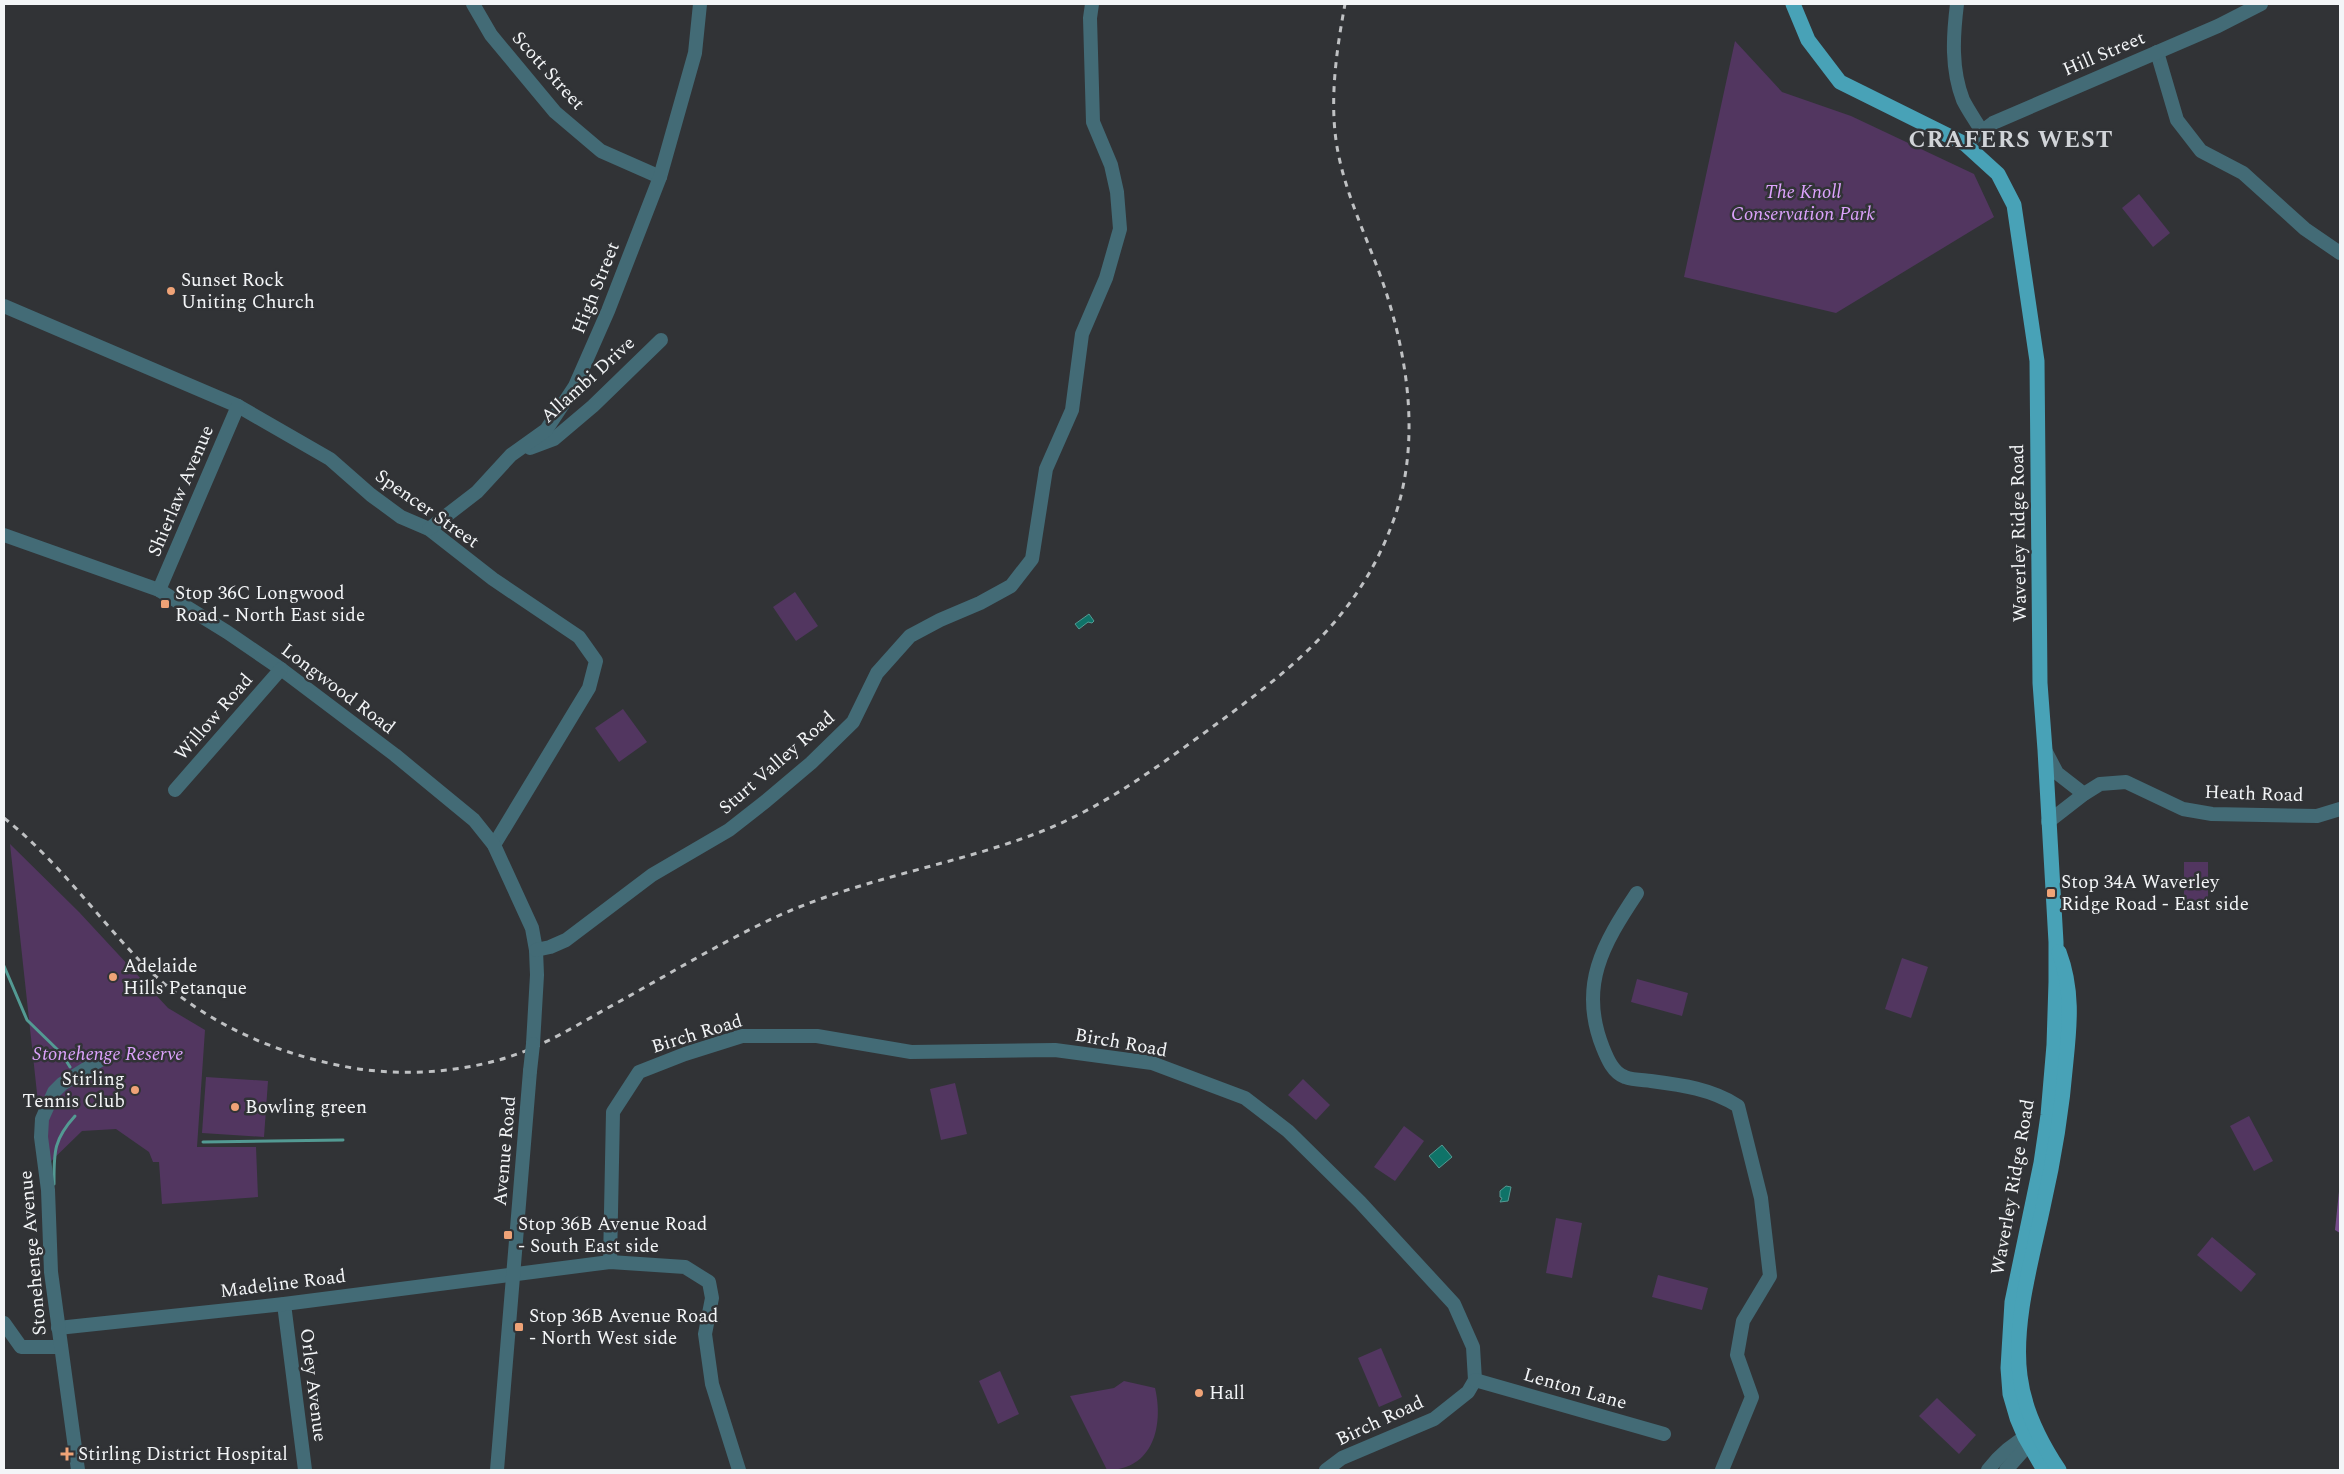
<svg xmlns="http://www.w3.org/2000/svg" width="2344" height="1474" font-family="Spectral,serif">
	<style>
		.green { fill: #523660 }
		.forest { fill: #754c8a }
		.water { fill: #0f7368; stroke: #539a93 }
		.lines { fill: none; stroke-linecap: round; stroke-linejoin: round }
		.stream { stroke: #539a93; stroke-width: 3 }
		.minor { stroke: #436b76; stroke-width: 14 }
		.major { stroke: #48a2b7; stroke-width: 15 }
		.rail { stroke: #bfc1c3; stroke-width: 3; stroke-dasharray: 6 6; stroke-linecap: butt }
		.minor-bridge { stroke: #436b76; stroke-width: 14 }
		.poi-dot { fill: #efa377; stroke: #313336; stroke-width: 2 }
		.labels { text-anchor: middle; dominant-baseline: central; stroke-width: 5; stroke-linejoin: round; paint-order: stroke }
		.street-label { font-size: 19px; fill: #f3f5f7; stroke: #313336 }
		.park-label { font-size: 19px; font-style: italic; fill: #dda3fd; stroke: #313336 }
		.poi-label { font-size: 19px; fill: #f3f5f7; stroke: #313336; text-anchor: start }
		.district-label { font-size: 24px; font-weight: bold; letter-spacing: 1px; fill: #d1d4d8; stroke: #313336 }
	</style>
	<rect width="100%" height="100%" fill="#313336"/>
	<g class="green">
		<path d="M1735,41l47,51 69,24 123,58 20,43 -158,96 -152,-36z"/>
		<path d="M2139,194l31,39 -17,14 -31,-39z"/>
		<path d="M795,592l23,34 -22,15 -23,-34z"/>
		<path d="M623,709l24,33 -28,20 -24,-34z"/>
		<path d="M10,844l69,68 89,96 37,22 -8,117h59l2,50 -96,7 -3,-42h-6l-4,-10 -33,-23 -34,2 -37,36z"/>
		<rect x="2184" y="862" width="24" height="47"/>
		<path d="M1902,958l26,9 -17,51 -26,-9z"/>
		<path d="M1637,979l51,14 -6,23 -51,-14z"/>
		<path d="M206,1077l62,4 -4,56 -62,-4z"/>
		<path d="M1303,1079l27,26 -14,15 -28,-25z"/>
		<path d="M955,1083l12,51 -26,6 -11,-51z"/>
		<path d="M2249,1116l24,45 -19,10 -24,-45z"/>
		<path d="M1404,1126l20,15 -29,40 -21,-14z"/>
		<path d="M1556,1218l26,5 -10,55 -26,-5z"/>
		<path d="M2212,1237l44,37 -15,18 -44,-37z"/>
		<path d="M1658,1275l50,13 -6,22 -50,-13z"/>
		<path d="M1381,1348l21,49 -23,10 -21,-49z"/>
		<path d="M1000,1371l19,43 -21,10 -19,-43z"/>
		<path d="M1124,1381l31,7c9,38 -2,82 -48,82l-37,-74 44,-8z"/>
		<path d="M1937,1398l39,37 -17,19 -40,-38z"/>
	</g>
	<path class="forest" d="M2340,1182v51l-5,-3z"/>
	<g class="water">
		<path d="M1089,614l5,7 -2,2 -4,-1 -9,7 -4,-5z"/>
		<path d="M1442,1145l10,12 -13,11 -10,-12z"/>
		<path d="M1506,1186l5,1 -3,14 -8,1 2,-4 -2,-1v-6z"/>
	</g>
	<g class="lines">
		<g class="stream">
			<path d="M4,966l23,54 35,34 8,13"/>
			<path d="M203,1142l140,-2"/>
			<path d="M54,1184c0,-31 -1,-44 21,-68"/>
		</g>
		<g class="minor">
			<path d="M473,4l18,31 64,77 46,39 59,26"/>
			<path d="M1957,4c-4,32 -6,65 6,96 5,10 12,20 18,30"/>
			<path d="M2157,52l20,68 24,31 42,22 62,56 35,24"/>
			<path d="M1965,144l28,-21 225,-97 43,-22"/>
			<path d="M4,306l234,100 92,53 41,36 30,22 28,12 64,50 86,58 17,24 -7,27 -95,157"/>
			<path d="M530,448l24,-9 39,-33 68,-66"/>
			<path d="M429,529l48,-37 34,-37 35,-25 29,-44 33,-75 52,-134 35,-124 5,-49"/>
			<path d="M4,535l155,55 68,42 54,37 114,86 79,65 20,25 38,83 4,22 1,25 -4,69"/>
			<path d="M159,590l79,-184"/>
			<path d="M2045,750l12,23 27,21"/>
			<path d="M175,790l106,-121"/>
			<path d="M2048,822l36,-28 16,-10 26,-2 57,27 29,5 105,2 23,-7"/>
			<path d="M1637,893c-34,51 -59,93 -34,155 4,10 10,25 22,29 8,3 18,3 26,4 31,4 61,8 87,25l23,92 9,78 -27,45 -6,34 15,42 -30,73"/>
			<path d="M536,950l14,-3 16,-7 86,-65 77,-45 37,-29 45,-38 42,-41 24,-49 33,-37 30,-16 40,-17 31,-17 21,-27 14,-90 26,-59 10,-76 24,-56 14,-49 -3,-37 -6,-27 -18,-43 -3,-104 2,-14"/>
			<path d="M610,1262l3,-150 26,-40 46,-18 57,-18h75l94,16 144,-2 97,13 93,35 43,33 72,71 94,102 19,43 2,33 -7,12 -34,27 -92,39 -16,12"/>
			<path d="M284,1304l21,166"/>
			<path d="M4,1323l17,24h39"/>
			<path d="M58,1328l226,-24 326,-42 75,5 24,15 3,16 -7,36 7,50 27,86"/>
			<path d="M1475,1380l189,54"/>
			<path d="M78,1470l-27,-198 -3,-82 -7,-53 1,-18 12,-27 8,-8 38,-24"/>
			<path d="M497,1470l33,-399"/>
			<path d="M1988,1470c12,-16 27,-28 45,-37"/>
			<path d="M2006,1470l23,-26 8,-4"/>
		</g>
		<g class="major">
			<path d="M1793,4l15,36 32,42 125,62 33,30 16,31 23,156 3,322 5,67 11,192v40l-2,63 -6,70 -7,48 -29,139 -4,66 2,26 7,24 8,19 19,33"/>
			<path d="M2059,1470c-18,-27 -35,-61 -39,-94 -7,-53 12,-117 23,-169 11,-48 19,-96 23,-146 4,-38 7,-72 -7,-109"/>
		</g>
		<path class="rail" d="M4,818c52,41 90,95 136,143 54,56 126,90 202,105 49,10 104,8 153,-5 39,-10 74,-31 109,-51 57,-31 115,-67 174,-94 84,-38 177,-51 262,-84 59,-23 109,-59 160,-96 85,-62 157,-113 194,-217 26,-74 15,-155 -8,-227 -15,-46 -37,-88 -47,-135 -11,-50 -3,-104 6,-153"/>
		<path class="minor-bridge" d="M530,1071l3,-27"/>
	</g>
	<g class="poi-dot">
		<circle cx="171" cy="291" r="5"/>
		<rect x="160" y="599" width="10" height="10" rx="2.5"/>
		<rect x="2046" y="888" width="10" height="10" rx="2.5"/>
		<circle cx="113" cy="977" r="5"/>
		<circle cx="135" cy="1090" r="5"/>
		<circle cx="235" cy="1107" r="5"/>
		<rect x="503" y="1230" width="10" height="10" rx="2.5"/>
		<rect x="514" y="1322" width="10" height="10" rx="2.5"/>
		<circle cx="1199" cy="1393" r="5"/>
		<path d="M64.5 1446.5h5v5h5v5h-5v5h-5v-5h-5v-5h5z"/>
	</g>
	<g class="labels">
		<g class="street-label">
			<text transform="translate(2104 54) rotate(-23)">Hill Street</text>
			<text transform="translate(548 71) rotate(48)">Scott Street</text>
			<text transform="translate(596 288) rotate(-68)">High Street</text>
			<text transform="translate(588 380) rotate(-42)">Allambi Drive</text>
			<text transform="translate(181 491) rotate(-67)">Shierlaw Avenue</text>
			<text transform="translate(427 509) rotate(35)">Spencer Street</text>
			<text transform="translate(2019 533) rotate(-91)">Waverley Ridge Road</text>
			<text transform="translate(338 689) rotate(37)">Longwood Road</text>
			<text transform="translate(214 717) rotate(-49)">Willow Road</text>
			<text transform="translate(777 763) rotate(-41)">Sturt Valley Road</text>
			<text transform="translate(2254 794) rotate(2)">Heath Road</text>
			<text transform="translate(697 1034) rotate(-17)">Birch Road</text>
			<text transform="translate(1121 1043) rotate(10)">Birch Road</text>
			<text transform="translate(505 1151) rotate(-85)">Avenue Road</text>
			<text transform="translate(2013 1187) rotate(-80)">Waverley Ridge Road</text>
			<text transform="translate(33 1253) rotate(-95)">Stonehenge Avenue</text>
			<text transform="translate(283 1284) rotate(-7)">Madeline Road</text>
			<text transform="translate(313 1385) rotate(83)">Orley Avenue</text>
			<text transform="translate(1575 1389) rotate(16)">Lenton Lane</text>
			<text transform="translate(1380 1421) rotate(-25)">Birch Road</text>
		</g>
		<g class="park-label">
			<text x="1803" y="192">The Knoll<tspan x="1803" dy="22">Conservation Park</tspan></text>
			<text x="108" y="1054">Stonehenge Reserve</text>
		</g>
		<g class="poi-label">
			<text x="181" y="280">Sunset Rock<tspan x="181" dy="22">Uniting Church</tspan></text>
			<text x="175" y="593">Stop 36C Longwood<tspan x="175" dy="22">Road - North East side</tspan></text>
			<text x="2061" y="882">Stop 34A Waverley<tspan x="2061" dy="22">Ridge Road - East side</tspan></text>
			<text x="123" y="966">Adelaide<tspan x="123" dy="22">Hills Petanque</tspan></text>
			<text x="125" y="1079" text-anchor="end">Stirling<tspan x="125" dy="22">Tennis Club</tspan></text>
			<text x="245" y="1107">Bowling green</text>
			<text x="518" y="1224">Stop 36B Avenue Road<tspan x="518" dy="22">- South East side</tspan></text>
			<text x="529" y="1316">Stop 36B Avenue Road<tspan x="529" dy="22">- North West side</tspan></text>
			<text x="1209" y="1393">Hall</text>
			<text x="78" y="1454">Stirling District Hospital</text>
		</g>
		<g class="district-label">
			<text x="2011" y="140">CRAFERS WEST</text>
		</g>
	</g>
	<rect width="2344" height="1474" fill="none" stroke="#f3f5f7" stroke-width="10"/>
</svg>
